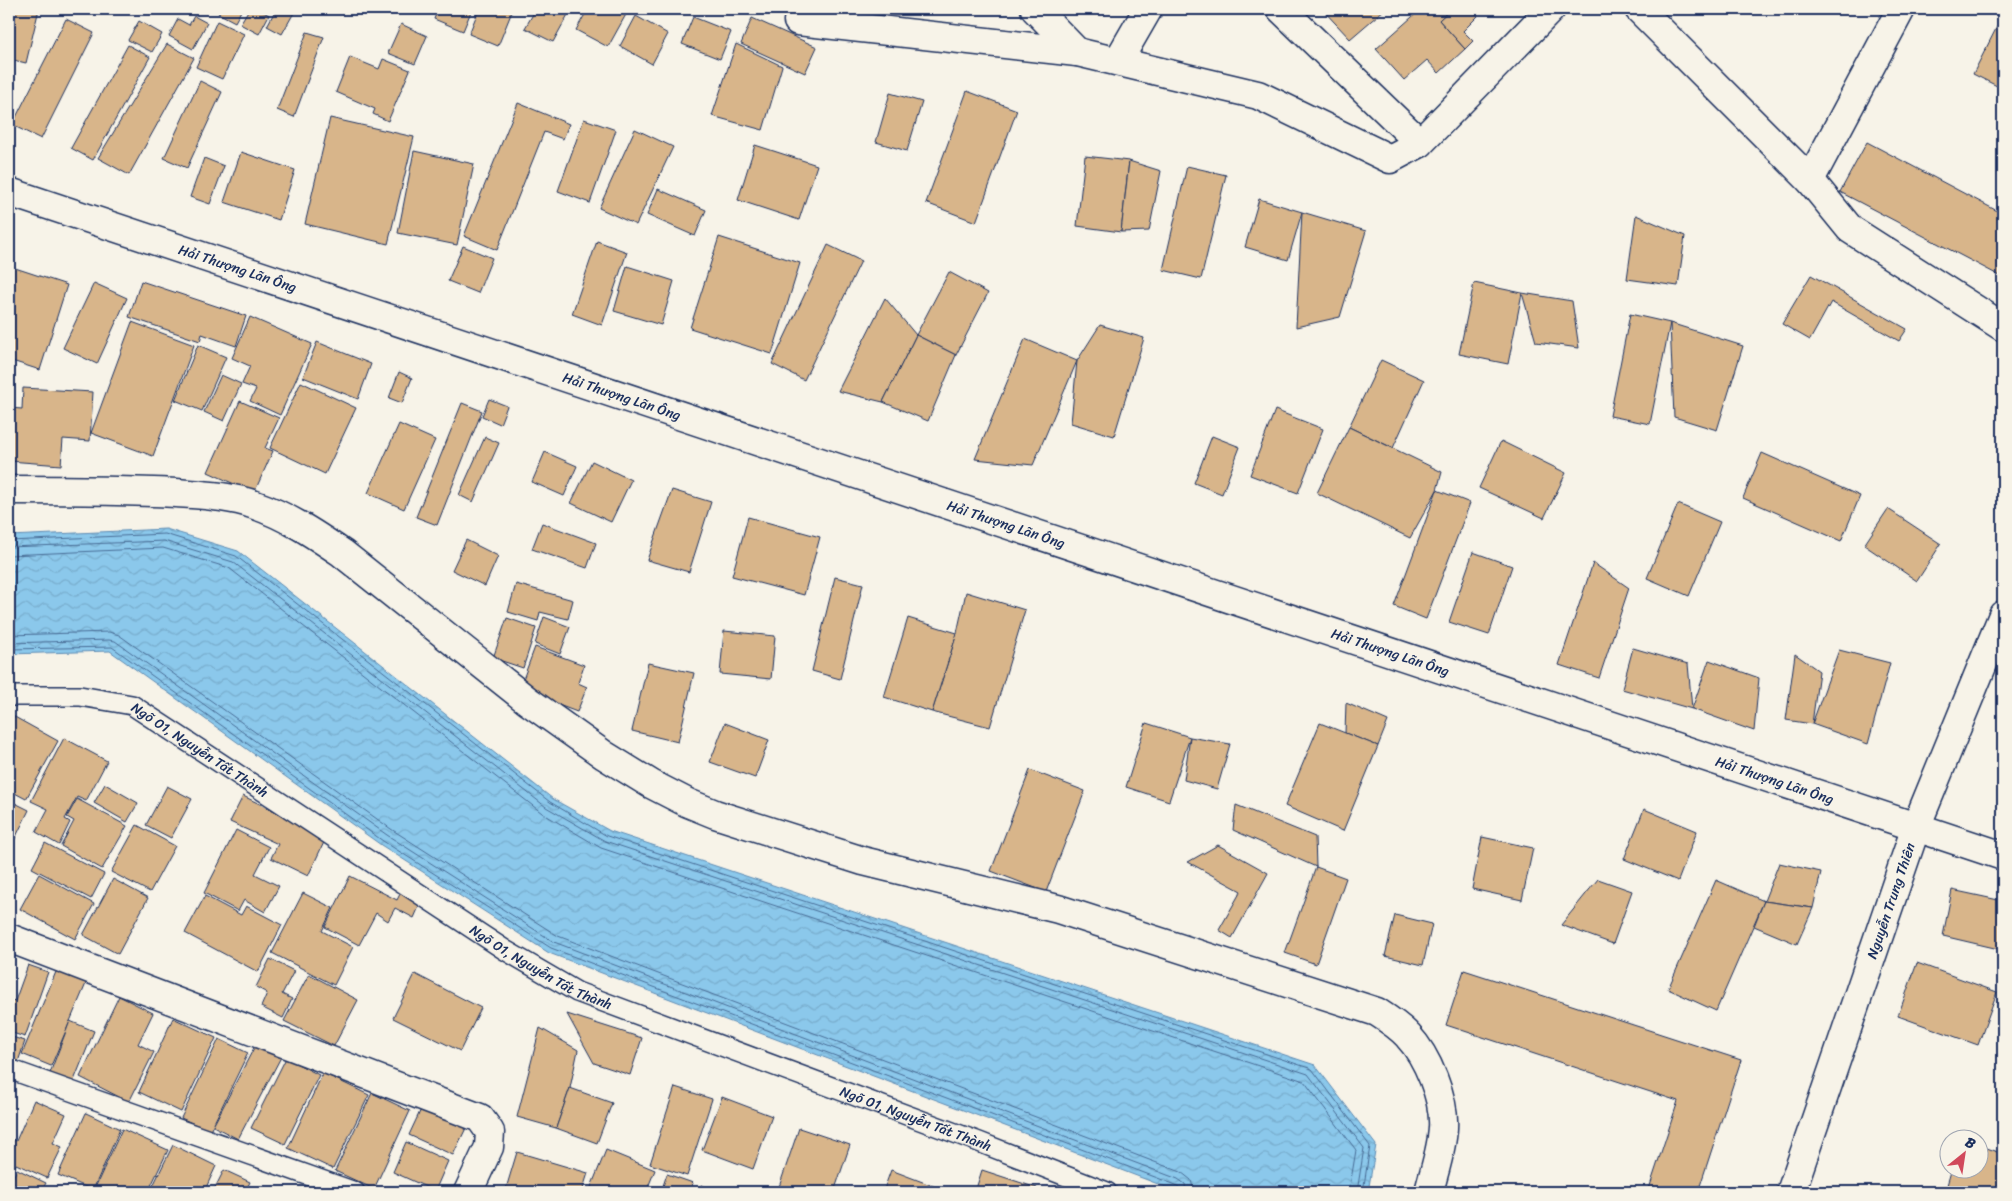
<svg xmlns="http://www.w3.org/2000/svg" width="2012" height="1201" font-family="Sriracha,sans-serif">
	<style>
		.water { fill: url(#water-waves); stroke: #5e8bb3 }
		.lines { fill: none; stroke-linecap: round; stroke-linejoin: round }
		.shore { stroke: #486c96; stroke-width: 1 }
		.building { fill: #d8b58a; stroke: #1b2f5e }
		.service-casing { stroke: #1b2f5e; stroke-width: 22 }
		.minor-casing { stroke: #1b2f5e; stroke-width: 31 }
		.tertiary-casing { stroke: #1b2f5e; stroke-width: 31 }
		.service { stroke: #f7f3e8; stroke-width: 19 }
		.minor { stroke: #f7f3e8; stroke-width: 28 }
		.tertiary { stroke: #f7f3e8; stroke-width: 28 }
		.labels { text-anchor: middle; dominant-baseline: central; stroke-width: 4; stroke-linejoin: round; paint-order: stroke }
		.street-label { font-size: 14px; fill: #1b2f5e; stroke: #f7f3e8 }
	</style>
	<defs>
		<pattern id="water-waves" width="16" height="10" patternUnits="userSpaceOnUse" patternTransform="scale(1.25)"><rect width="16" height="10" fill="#8bc8eb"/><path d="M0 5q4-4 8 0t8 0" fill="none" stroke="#77accc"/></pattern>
	</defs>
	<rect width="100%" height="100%" fill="#f7f3e8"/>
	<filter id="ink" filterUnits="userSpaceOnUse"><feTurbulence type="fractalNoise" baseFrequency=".02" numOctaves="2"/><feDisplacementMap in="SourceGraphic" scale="10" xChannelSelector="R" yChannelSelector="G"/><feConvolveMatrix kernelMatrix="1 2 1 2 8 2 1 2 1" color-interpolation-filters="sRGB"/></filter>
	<g filter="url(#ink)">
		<path class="water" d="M166,529l72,22 315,248 57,32 705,234 61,80 -8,47h-189l-630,-239 -168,-108 -271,-194 -101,3v-118z"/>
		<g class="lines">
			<g class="shore">
				<path d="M9,541l156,-7 71,22 314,246 57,34 705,233 58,77 -7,46"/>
				<path d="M9,547l155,-6 69,21 313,245 59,34 703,233 56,74 -7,44"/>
				<path d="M9,555l154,-7 66,20 313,245 59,35 703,233 52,69 -7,42"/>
				<path d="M9,635l100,-3 10,3 272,194 167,107 623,236 10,8 3,12"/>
				<path d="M9,643l100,-3 6,1 272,194 167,107 624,237 7,5 1,8"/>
				<path d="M9,649l103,-2 271,194 168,107 625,237 4,3v4"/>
			</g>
		</g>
		<g class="building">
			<path d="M9,9h30l-13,54 -17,-4z"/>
			<path d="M220,9h22l-7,13 -17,-9z"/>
			<path d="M249,9h9l11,6 -10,19 -19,-10z"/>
			<path d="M276,9h20l-14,25 -15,-8z"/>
			<path d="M438,9h34l-9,22 -29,-12z"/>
			<path d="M479,9h34l-15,37 -29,-12z"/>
			<path d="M536,9h35l-18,33 -28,-14z"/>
			<path d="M588,9h41l-21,38 -32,-17z"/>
			<path d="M1322,9h63l-35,30z"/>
			<path d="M1421,9h30l-12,11 26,29 -26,24 -12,-13 -23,20 -28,-31z"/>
			<path d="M1451,9h21l6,7 -15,15 10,10 -8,8 -26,-29z"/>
			<path d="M2003,15v74l-30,-15z"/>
			<path d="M194,16l13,7 -14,26 -24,-13 9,-17 11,6z"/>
			<path d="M636,16l32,18 -16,30 -32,-18z"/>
			<path d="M693,17l38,15 -11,27 -38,-15z"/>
			<path d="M752,18l65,29 -12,26 -64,-29z"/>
			<path d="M66,19l28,14 -53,106 -29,-14z"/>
			<path d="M139,21l23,13 -10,18 -24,-12z"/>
			<path d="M217,21l27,13 -22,45 -26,-12z"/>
			<path d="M401,24l26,12 -12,28 -27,-11z"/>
			<path d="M307,32l17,5 -30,80 -17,-7z"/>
			<path d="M167,44l27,14 -65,117 -31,-17z"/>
			<path d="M736,44l46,22 -19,64 -51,-14z"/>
			<path d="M128,45l22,12 -57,103 -22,-12z"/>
			<path d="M350,57l29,12 4,-10 27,11 -22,51 -15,-7 2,-5 -39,-17z"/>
			<path d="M200,81l22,11 -35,76 -23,-10z"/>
			<path d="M967,91l50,19 -41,112 -50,-19z"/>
			<path d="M890,93l32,9 -15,49 -31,-9z"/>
			<path d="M518,103l51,21 -6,15 -19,-7 -47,118 -33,-14z"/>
			<path d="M330,118l84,19 -26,107 -83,-20z"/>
			<path d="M584,119l32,11 -26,73 -32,-12z"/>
			<path d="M635,129l38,18 -37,78 -37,-17z"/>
			<path d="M1867,142l136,72 -1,63 -162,-85z"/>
			<path d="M755,145l62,20 -18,55 -61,-20z"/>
			<path d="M414,151l60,13 -17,81 -59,-12z"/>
			<path d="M241,152l54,18 -16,50 -55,-18z"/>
			<path d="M1085,156l44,5 -8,71 -44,-6z"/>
			<path d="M204,158l20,8 -14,38 -20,-7z"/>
			<path d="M1129,161l32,10 -12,60 -28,1z"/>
			<path d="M1187,166l39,9 -25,104 -38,-9z"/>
			<path d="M658,189l48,21 -11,26 -48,-21z"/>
			<path d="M1259,199l43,13 -14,48 -43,-13z"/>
			<path d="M1302,212l64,19 -26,86 -44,10z"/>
			<path d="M1636,215l49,21 -7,50 -51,-7z"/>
			<path d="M719,237l81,26 -28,91 -82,-26z"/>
			<path d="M597,241l30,11 -25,73 -30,-11z"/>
			<path d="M828,245l33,16 -57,119 -32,-16z"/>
			<path d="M463,246l29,12 -14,35 -30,-12z"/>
			<path d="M9,266l58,19 -27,85 -31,-10z"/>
			<path d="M627,266l47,15 -13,44 -47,-14z"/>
			<path d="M949,272l39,21 -32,62 -40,-20z"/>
			<path d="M1811,275l96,54 -8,12 -68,-39 -21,38 -28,-16z"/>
			<path d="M141,281l105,35 -10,30 -34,-12 -2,7 -71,-24z"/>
			<path d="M94,283l33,15 -30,66 -34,-16z"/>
			<path d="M1474,283l48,10 -14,71 -49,-10z"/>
			<path d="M1522,293l50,8 7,47 -43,-6z"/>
			<path d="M885,298l31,37 -33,67 -45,-11z"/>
			<path d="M1630,314l40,9 -20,101 -40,-8z"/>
			<path d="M250,317l62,27 -32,71 -30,-14 6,-12 -14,-5 8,-18 -18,-8z"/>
			<path d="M132,322l62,23 -41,111 -62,-23z"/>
			<path d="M1670,323l73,23 -26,84 -43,-13z"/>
			<path d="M1100,325l44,13 -30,98 -43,-13 6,-62z"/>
			<path d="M916,335l40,20 -28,66 -45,-19z"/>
			<path d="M1025,339l52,22 -44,104 -58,-6z"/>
			<path d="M317,342l54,22 -13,35 -55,-22z"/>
			<path d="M198,345l28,12 -24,54 -27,-11z"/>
			<path d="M1381,360l43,20 -31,68 -44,-21z"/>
			<path d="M399,372l13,6 -10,25 -13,-5z"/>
			<path d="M221,375l20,9 -17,37 -20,-9z"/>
			<path d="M301,382l55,26 -31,66 -55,-26z"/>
			<path d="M23,388l70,4 -3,49 -27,-2 -2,26 -52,-4v-53l13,1z"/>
			<path d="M489,399l18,7 -7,18 -18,-8z"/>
			<path d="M240,401l39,17 -14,30 8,3 -19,42 -46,-21z"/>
			<path d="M462,403l20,8 -45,114 -21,-8z"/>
			<path d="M1275,410l48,19 -25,64 -48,-18z"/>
			<path d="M399,424l36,16 -31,69 -36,-16z"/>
			<path d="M1349,427l93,45 -5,18 -27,48 -93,-45z"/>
			<path d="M1212,436l28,11 -18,47 -28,-11z"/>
			<path d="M485,437l14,6 -26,59 -14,-7z"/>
			<path d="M1501,441l65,32 -22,45 -65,-30z"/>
			<path d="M545,452l32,14 -13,30 -32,-14z"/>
			<path d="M1762,453l98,43 -19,45 -98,-43z"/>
			<path d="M592,461l39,19 -20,42 -40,-19z"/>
			<path d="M672,490l39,12 -22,70 -42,-12z"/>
			<path d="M1437,490l33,13 -44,116 -32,-13z"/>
			<path d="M1678,504l42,18 -31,74 -42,-18z"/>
			<path d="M1888,509l53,35 -24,37 -53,-36z"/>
			<path d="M748,517l72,20 -16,58 -72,-19z"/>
			<path d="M542,523l54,20 -9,25 -55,-19z"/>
			<path d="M466,540l32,16 -13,30 -33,-16z"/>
			<path d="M1473,552l39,14 -23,69 -40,-13z"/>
			<path d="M1593,563l36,25 -30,90 -40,-13z"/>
			<path d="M835,577l28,7 -23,95 -28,-8z"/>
			<path d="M516,584l57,16 -5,19 -28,-7 -2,9 -30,-9z"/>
			<path d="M966,592l59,18 -35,117 -58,-15 25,-79z"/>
			<path d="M544,617l26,10 -10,27 -25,-10z"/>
			<path d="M507,618l29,10 -13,40 -30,-10z"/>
			<path d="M908,618l49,15 -25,79 -48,-15z"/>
			<path d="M724,631l51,5 -4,43 -51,-5z"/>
			<path d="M535,647l49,18 -6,18 9,4 -10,25 -58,-22z"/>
			<path d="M1633,648l55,16 4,45 -70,-20z"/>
			<path d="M1839,650l51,13 -22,81 -56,-20z"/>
			<path d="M1795,654l24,17 -7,53 -26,-4z"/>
			<path d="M1709,660l50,18 -5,53 -62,-22z"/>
			<path d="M648,663l46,10 -16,69 -46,-11z"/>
			<path d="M1346,703l42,18 -10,25 -33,-13z"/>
			<path d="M11,715l47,26 -32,58 -17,-9v-72z"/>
			<path d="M725,723l44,17 -14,38 -45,-16z"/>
			<path d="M1146,723l44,14 -21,64 -43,-14z"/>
			<path d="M1320,723l58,23 -35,85 -58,-25z"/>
			<path d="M1190,737l40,7 -13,45 -33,-9z"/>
			<path d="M64,738l43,23 -21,40 -9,-4 -12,22 5,3 -11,23 -23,-13 12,-23 -17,-8z"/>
			<path d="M1030,770l55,21 -39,101 -55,-21z"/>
			<path d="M105,784l33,19 -11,19 -33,-19z"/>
			<path d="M167,786l25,13 -21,39 -25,-13z"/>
			<path d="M243,796l84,40 -19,40 -37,-18 7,-14 -48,-22z"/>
			<path d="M77,799l50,27 -25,43 -41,-23 13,-25 -7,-4z"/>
			<path d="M9,800l20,10 -20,41z"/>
			<path d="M1236,805l79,32 1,30 -83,-37z"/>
			<path d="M1644,809l53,22 -19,50 -54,-22z"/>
			<path d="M137,825l38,21 -25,46 -39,-20z"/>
			<path d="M236,830l33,17 -14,27 24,12 -14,26 -21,-12 -6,11 -34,-18z"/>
			<path d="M1482,837l51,11 -11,52 -50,-11z"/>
			<path d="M45,843l59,31 -13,25 -59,-31z"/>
			<path d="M1218,845l50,28 -36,65 -13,-8 22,-39 -53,-29z"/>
			<path d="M1779,863l42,9 -8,36 -49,-7z"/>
			<path d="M1316,867l30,11 -30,86 -31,-11z"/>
			<path d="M39,874l55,30 -19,35 -55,-30z"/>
			<path d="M350,876l47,24 4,-8 20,10 -7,16 -19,-10 -7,13 -12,-8 -17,32 -34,-18z"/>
			<path d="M113,879l35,19 -30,56 -35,-19z"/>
			<path d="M1598,879l34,12 -19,53 -52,-19z"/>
			<path d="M1716,880l48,21 -48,110 -48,-22z"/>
			<path d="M1952,890l51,11v49l-60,-14z"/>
			<path d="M303,893l30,15 -11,23 31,16 -19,38 -62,-32z"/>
			<path d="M205,896l36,19 5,-9 36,19 -24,47 -73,-39z"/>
			<path d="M1764,901l49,7 -16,36 -43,-18z"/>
			<path d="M1395,915l37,9 -9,41 -38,-9z"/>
			<path d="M270,959l24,12 -12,23 10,5 -9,19 -22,-11 6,-14 -11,-6z"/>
			<path d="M1917,963l80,29 -19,53 -80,-29z"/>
			<path d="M28,965l20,7 -23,65 -16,-5v-33l6,2z"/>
			<path d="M58,967l30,12 -37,87 -29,-12z"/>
			<path d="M1464,970l277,90 -43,132h-50l30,-91 -232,-76z"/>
			<path d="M309,974l49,26 -24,46 -50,-25z"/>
			<path d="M415,974l66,34 -21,43 -67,-33z"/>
			<path d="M119,996l34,17 -15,31 16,8 -25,50 -49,-25z"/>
			<path d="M567,1014l75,24 -12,37 -36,-12z"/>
			<path d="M173,1018l43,20 -35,74 -42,-20z"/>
			<path d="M70,1021l24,10 -21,52 -23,-10z"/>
			<path d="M540,1028l38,22 -8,38 -14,40 -39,-11z"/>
			<path d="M12,1037l13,4 -7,21 -9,-3v-13z"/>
			<path d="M219,1039l29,14 -38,78 -29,-13z"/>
			<path d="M256,1044l25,13 -43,82 -25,-13z"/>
			<path d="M286,1058l33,17 -34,69 -34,-16z"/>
			<path d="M323,1073l46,22 -36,74 -45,-21z"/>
			<path d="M675,1087l37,12 -25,77 -37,-12z"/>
			<path d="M570,1088l42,15 -15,40 -41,-15z"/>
			<path d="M372,1093l38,18 -36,78 -39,-18z"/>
			<path d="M722,1097l50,19 -19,53 -51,-19z"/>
			<path d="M34,1100l32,14 -13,29 9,4 -15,31 -31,-14 -7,18v-45l7,4z"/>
			<path d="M423,1105l44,21 -14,29 -44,-20z"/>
			<path d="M86,1113l34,16 -27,61 -35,-15z"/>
			<path d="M799,1128l51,17 -16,47h-38l-17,-5z"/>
			<path d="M122,1129l46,21 -20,42h-50l-4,-2z"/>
			<path d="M406,1142l42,19 -13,30 -42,-19z"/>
			<path d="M173,1145l43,21 -12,26h-54z"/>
			<path d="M1980,1146l23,8v38h-58l7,-24h28z"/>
			<path d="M606,1150l49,20 -9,22h-57z"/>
			<path d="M517,1152l71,21 -6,19h-77z"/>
			<path d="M17,1169l29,14 -5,9h-32v-6z"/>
			<path d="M224,1170l26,12 -5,10h-32z"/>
			<path d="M891,1170l58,22h-66z"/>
			<path d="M982,1170l55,18 -1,4h-61z"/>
			<path d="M667,1174l26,9 -3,9h-29z"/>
			<path d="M701,1185l17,7h-20z"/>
		</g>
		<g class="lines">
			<defs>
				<g id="service">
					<path id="s1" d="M9,696h71l52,9 373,245 72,42 402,150 128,50"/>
					<path d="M9,1069l346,123"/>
				</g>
				<g id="minor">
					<path d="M1035,9l42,43"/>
					<path d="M1281,9l139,134"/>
					<path d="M1639,9l171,171 40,49 153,98"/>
					<path d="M798,21l279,31 181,43 132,64 30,-16 131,-134"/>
					<path d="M1118,61l30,-52"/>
					<path d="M1810,180l91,-171"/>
					<path d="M9,490c56,0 112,0 167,3 27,2 54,3 79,12 32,11 59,29 87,48l186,148 76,54 47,29 37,19 27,11 148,47 195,48 319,103c11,7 22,14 31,24 19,20 37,63 35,92 -1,21 -9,43 -14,64"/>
				</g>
				<g id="tertiary">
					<path id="s2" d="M9,192l1994,664"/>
					<path d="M9,938l471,180 10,14 -1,15 -21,45"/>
					<path id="s3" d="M1791,1192l125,-365 87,-212"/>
				</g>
			</defs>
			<use href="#service" class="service-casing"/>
			<use href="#minor" class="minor-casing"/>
			<use href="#tertiary" class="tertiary-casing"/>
			<use href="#service" class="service"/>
			<use href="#minor" class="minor"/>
			<use href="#tertiary" class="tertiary"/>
		</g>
	</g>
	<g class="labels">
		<g class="street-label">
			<text stroke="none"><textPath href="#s2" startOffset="241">Hải Thượng Lãn Ông</textPath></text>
			<text stroke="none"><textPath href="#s2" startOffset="646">Hải Thượng Lãn Ông</textPath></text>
			<text stroke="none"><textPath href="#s2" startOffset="1051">Hải Thượng Lãn Ông</textPath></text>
			<text stroke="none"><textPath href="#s2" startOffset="1456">Hải Thượng Lãn Ông</textPath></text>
			<text stroke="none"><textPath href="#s1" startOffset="205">Ngõ 01, Nguyễn Tất Thành</textPath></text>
			<text stroke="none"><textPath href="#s2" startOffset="1861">Hải Thượng Lãn Ông</textPath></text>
			<text stroke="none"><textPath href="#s3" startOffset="308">Nguyễn Trung Thiên</textPath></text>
			<text stroke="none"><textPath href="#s1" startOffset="610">Ngõ 01, Nguyễn Tất Thành</textPath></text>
			<text stroke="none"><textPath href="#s1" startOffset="1015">Ngõ 01, Nguyễn Tất Thành</textPath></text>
		</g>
	</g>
	<rect width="2012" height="1201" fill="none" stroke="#f7f3e8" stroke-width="30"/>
	<rect x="15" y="15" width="1982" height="1171" fill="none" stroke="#1b2f5e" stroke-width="2" filter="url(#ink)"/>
	<g transform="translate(1964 1154) rotate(30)"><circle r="24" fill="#f7f3e8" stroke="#9fa5b1"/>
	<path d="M0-4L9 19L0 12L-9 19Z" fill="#d1495b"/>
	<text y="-8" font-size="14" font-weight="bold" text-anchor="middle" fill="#1b2f5e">B</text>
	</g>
</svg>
